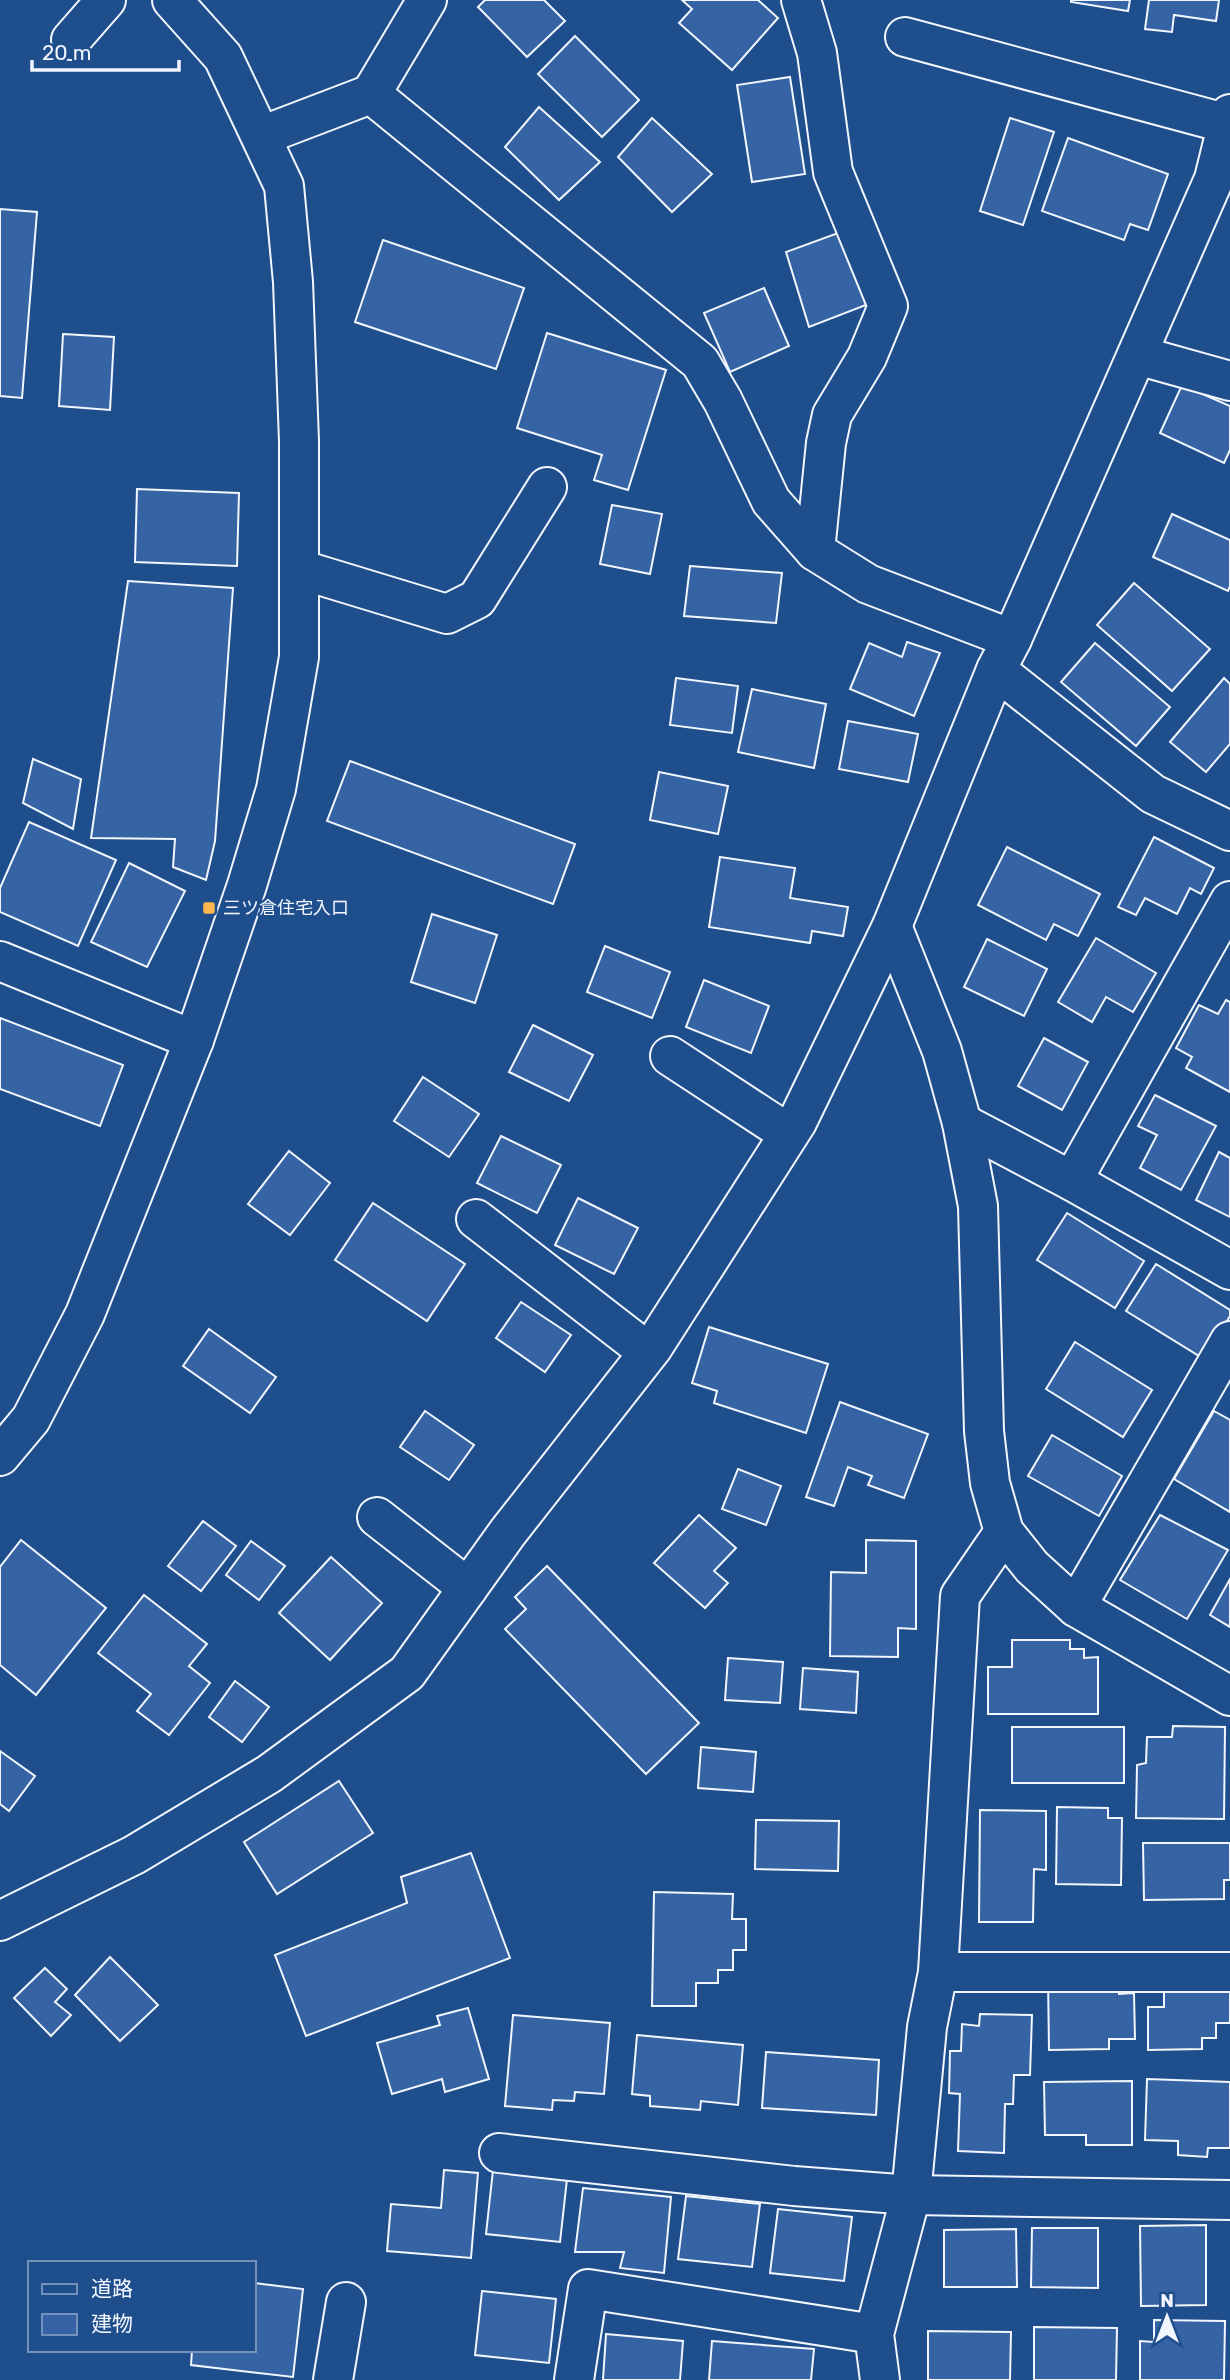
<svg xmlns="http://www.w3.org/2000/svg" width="1230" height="2380" font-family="Rubik,'Noto Sans JP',sans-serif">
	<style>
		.building { fill: #3563a3; stroke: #f2f6ff; stroke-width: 2 }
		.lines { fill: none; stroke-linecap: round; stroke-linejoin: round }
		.minor-casing { stroke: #f2f6ff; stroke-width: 42 }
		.minor { stroke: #1f4e8c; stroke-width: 38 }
		.poi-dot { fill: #ffb74d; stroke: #1f4e8c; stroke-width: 2.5 }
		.labels { text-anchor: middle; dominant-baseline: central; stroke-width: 5; stroke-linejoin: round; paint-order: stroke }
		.poi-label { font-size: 18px; fill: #f2f6ff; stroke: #1f4e8c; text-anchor: start }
	</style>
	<rect width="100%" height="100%" fill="#1f4e8c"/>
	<g class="building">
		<path d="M485,0h59l21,21 -38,36 -49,-50z"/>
		<path d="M682,0h76l20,18 -46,52 -53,-47 13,-14z"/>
		<path d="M1071,0h59l-2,11 -57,-9z"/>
		<path d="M1149,0h70l-3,21 -42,-6 -2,17 -27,-3z"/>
		<path d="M575,36l64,64 -37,37 -64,-63z"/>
		<path d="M790,77l15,97 -53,8 -15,-97z"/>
		<path d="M539,107l61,55 -41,38 -54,-53z"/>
		<path d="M652,118l60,56 -40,38 -54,-55z"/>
		<path d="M1010,118l44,14 -31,93 -43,-14z"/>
		<path d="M1068,138l100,36 -20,56 -18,-6 -6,16 -82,-29z"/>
		<path d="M0,209l37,3 -15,186 -22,-2z"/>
		<path d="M838,233l28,72 -57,22 -23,-75z"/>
		<path d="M383,240l141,48 -28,81 -141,-47z"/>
		<path d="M764,288l25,58 -59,26 -26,-59z"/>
		<path d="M547,333l119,37 -38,120 -34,-10 8,-25 -85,-27z"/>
		<path d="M63,334l51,3 -4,73 -51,-4z"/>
		<path d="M1182,385l48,21v44l-6,13 -64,-30z"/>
		<path d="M137,489l102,4 -2,73 -102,-4z"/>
		<path d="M612,505l50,9 -12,60 -50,-10z"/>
		<path d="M1172,514l58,26v46l-2,5 -75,-34z"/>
		<path d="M690,566l92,7 -6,50 -92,-7z"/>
		<path d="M128,581l105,7 -18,253 -9,39 -33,-13 2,-28 -84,-1z"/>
		<path d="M1134,583l76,66 -38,42 -75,-66z"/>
		<path d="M907,642l33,11 -26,63 -64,-27 19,-46 33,14z"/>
		<path d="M1095,643l75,64 -34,39 -75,-64z"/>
		<path d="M676,678l62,8 -6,47 -62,-8z"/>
		<path d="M1224,678l6,6v60l-24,28 -36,-30z"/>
		<path d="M752,689l74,15 -12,64 -76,-16z"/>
		<path d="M848,721l70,13 -10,48 -69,-13z"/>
		<path d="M33,759l48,20 -8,50 -50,-26z"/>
		<path d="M350,761l225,83 -22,60 -226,-83z"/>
		<path d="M659,772l69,14 -10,48 -68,-14z"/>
		<path d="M29,822l87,38 -38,86 -78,-34v-24z"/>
		<path d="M1154,837l60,31 -13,26 -11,-6 -13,26 -32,-16 -9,17 -18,-8z"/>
		<path d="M1007,847l93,47 -22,42 -24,-12 -8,16 -68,-35z"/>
		<path d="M720,857l75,11 -5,30 58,9 -5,29 -31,-5 -2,12 -101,-16z"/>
		<path d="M129,863l56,28 -38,76 -56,-25z"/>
		<path d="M432,914l65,21 -22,68 -64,-21z"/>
		<path d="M1096,938l60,35 -23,39 -27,-15 -14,25 -34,-20z"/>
		<path d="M987,939l60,30 -23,47 -60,-29z"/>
		<path d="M605,946l65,26 -18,46 -65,-26z"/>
		<path d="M704,980l65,26 -18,47 -65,-26z"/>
		<path d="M1226,1000l4,2v90l-44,-24 6,-11 -16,-9 23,-43 19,9z"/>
		<path d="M0,1018l123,47 -23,61 -100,-37z"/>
		<path d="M533,1025l60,30 -24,46 -60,-29z"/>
		<path d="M1044,1038l44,24 -26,48 -44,-24z"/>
		<path d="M423,1077l56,37 -30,43 -55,-36z"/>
		<path d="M1155,1095l61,31 -35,64 -41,-22 17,-33 -19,-9z"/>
		<path d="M501,1136l60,29 -24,48 -60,-30z"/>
		<path d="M289,1151l41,32 -40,52 -42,-31z"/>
		<path d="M1219,1152l11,6v59l-34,-17z"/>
		<path d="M578,1198l60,30 -24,46 -59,-29z"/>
		<path d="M373,1203l92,61 -38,57 -92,-61z"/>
		<path d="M1067,1213l77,48 -29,47 -78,-48z"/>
		<path d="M1156,1264l74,46v6l-26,43 -78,-48z"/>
		<path d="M521,1302l50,33 -26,37 -49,-34z"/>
		<path d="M709,1327l119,37 -22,69 -92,-30 3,-12 -25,-8z"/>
		<path d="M209,1329l67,48 -26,36 -67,-47z"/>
		<path d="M1075,1342l77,48 -29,47 -77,-48z"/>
		<path d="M840,1402l88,32 -24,64 -36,-13 4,-9 -24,-9 -14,39 -28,-9z"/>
		<path d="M425,1411l49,34 -25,35 -49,-33z"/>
		<path d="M1214,1411l16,9v92l-56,-33z"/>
		<path d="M1052,1435l70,41 -23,40 -71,-40z"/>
		<path d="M738,1469l43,17 -15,39 -44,-16z"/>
		<path d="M699,1515l37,33 -22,23 14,12 -23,25 -51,-45z"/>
		<path d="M1160,1515l68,35 -41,69 -67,-39z"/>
		<path d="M203,1521l33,25 -35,45 -33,-25z"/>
		<path d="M21,1540l85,68 -70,87 -36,-30v-98z"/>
		<path d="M866,1540l50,1v88l-18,-1v29l-68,-1 1,-84 35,1z"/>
		<path d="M251,1541l34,25 -26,34 -33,-25z"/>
		<path d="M331,1557l51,46 -52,57 -51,-47z"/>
		<path d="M547,1566l152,157 -53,51 -141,-145 21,-20 -11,-12z"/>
		<path d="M1230,1579v48l-20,-12z"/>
		<path d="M144,1595l63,49 -18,22 21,17 -41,52 -32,-24 14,-17 -53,-41z"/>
		<path d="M1012,1640h58v9h14v9l14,-1v57h-110v-47h24z"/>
		<path d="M728,1658l55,4 -3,41 -55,-3z"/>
		<path d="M803,1668l55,4 -2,41 -56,-4z"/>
		<path d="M235,1681l34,26 -27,35 -33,-25z"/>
		<path d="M1173,1726l52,1 -1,92 -88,-1 1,-53 9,-2 1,-26h25z"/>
		<rect x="1012" y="1727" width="112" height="56"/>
		<path d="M701,1747l55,5 -3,40 -55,-4z"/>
		<path d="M0,1751l35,25 -26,35 -9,-7z"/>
		<path d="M339,1781l34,52 -96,61 -33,-52z"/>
		<path d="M1057,1807l51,1v10h14l-1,67 -65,-1z"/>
		<path d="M980,1810l66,1v59l-12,-1 -1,53h-54z"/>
		<path d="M756,1820l83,1 -1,50 -83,-2z"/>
		<path d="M1143,1843h87v37h-6v19l-80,1z"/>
		<path d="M471,1853l39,105 -204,78 -31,-81 132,-52 -6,-26z"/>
		<path d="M654,1892l79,2 -1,25h14v31h-13v20h-15v13h-22v23h-44z"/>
		<path d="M110,1957l48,48 -38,36 -45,-46z"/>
		<path d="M45,1968l22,21 -12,13 16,13 -20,21 -37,-38z"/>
		<path d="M1048,1977l71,9v8l15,-1 1,46h-26v10l-60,1z"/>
		<path d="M1164,1985h66v38h-14v15h-14v11l-54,1v-43h16z"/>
		<path d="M468,2008l21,71 -44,13 -3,-13 -50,15 -15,-51 63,-18 -3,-9z"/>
		<path d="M980,2014l52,1 -2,60h-16l-1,29h-8l-1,49 -46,-2 2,-57 -11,-1 1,-42h11l1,-27 17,2z"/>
		<path d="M513,2015l97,8 -6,71 -29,-2 -1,9 -21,-1 -1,10 -47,-4z"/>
		<path d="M637,2035l106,10 -5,60 -37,-4 -1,9 -50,-4v-10l-18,-2z"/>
		<path d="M766,2052l113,8 -3,55 -114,-7z"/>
		<path d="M1147,2079l83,3v66h-22l-1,9 -29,-2v-14l-33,-1z"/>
		<path d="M1132,2081v64h-46v-10h-41l-1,-53z"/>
		<path d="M444,2170l34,3 -7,85 -84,-7 4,-47 50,4z"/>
		<path d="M493,2170l74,9 -7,63 -74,-8z"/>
		<path d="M583,2188l88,9 -7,76 -44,-5 4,-16h-49z"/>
		<path d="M686,2196l74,8 -8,63 -74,-8z"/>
		<path d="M778,2209l74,8 -8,64 -74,-8z"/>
		<path d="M1206,2225v80l-65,1 -1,-80z"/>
		<path d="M1032,2228h66v60l-67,-1z"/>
		<path d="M1016,2229l1,58h-73v-57z"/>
		<path d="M254,2283l49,6 -10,88 -102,-12 1,-15h62z"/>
		<path d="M482,2291l74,8 -7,64 -74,-8z"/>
		<path d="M1154,2320l71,1 -1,59h-84v-39l14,1z"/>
		<path d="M1034,2327l83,1 -1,52h-82z"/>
		<path d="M928,2331l83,1 -1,48h-82z"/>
		<path d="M606,2334l77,7 -3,39h-77z"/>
		<path d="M712,2341l102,8 -3,31h-102z"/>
	</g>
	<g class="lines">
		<defs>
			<g id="minor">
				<path d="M801,0l16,53 16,119 55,134 -21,51 -35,58 -6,28 -11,108"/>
				<path d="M905,37l323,87"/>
				<path d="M71,40l35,-40"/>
				<path d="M371,94l56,-94"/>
				<path d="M261,136l110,-42 329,268 23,39 48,100 44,50 53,33 144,55"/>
				<path d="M1137,355l93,26"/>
				<path d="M299,569l148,45 30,-15 70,-112"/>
				<path d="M996,670l157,124 77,37"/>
				<path d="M892,926l50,125 20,72 16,83 6,225 6,52 14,49 28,35 44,40 154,89"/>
				<path d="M0,961l194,79"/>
				<path d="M670,1056l119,78"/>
				<path d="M962,1123l110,58 158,89"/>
				<path d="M1072,1181l158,-280"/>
				<path d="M476,1219l172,133"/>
				<path d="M0,1456l31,-37 54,-105 109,-274 53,-155 29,-96 23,-132v-216l-6,-159 -9,-96 -61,-129 -51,-57"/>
				<path d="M377,1517l91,71"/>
				<path d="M1076,1607l154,-266"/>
				<path d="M0,1921l134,-66 135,-81 138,-101 101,-141 145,-185 144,-225 95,-196 104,-256 16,-31 202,-460 16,-65"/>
				<path d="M938,1972h292"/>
				<path d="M499,2153l295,33 117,9 319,5"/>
				<path d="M333,2380l13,-78"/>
				<path d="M574,2380l14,-91 286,45"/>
				<path d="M880,2380l-6,-46 37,-139 16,-168 11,-55 22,-376 44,-64"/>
			</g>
		</defs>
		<use href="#minor" class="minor-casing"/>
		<use href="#minor" class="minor"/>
	</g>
	<rect class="poi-dot" x="202" y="901" width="14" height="14" rx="3.5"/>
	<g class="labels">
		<g class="poi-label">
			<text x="223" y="908">三ツ倉住宅入口</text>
		</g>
	</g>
	<rect x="28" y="2261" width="228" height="91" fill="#1f4e8c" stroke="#7391ba" stroke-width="2"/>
	<rect x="42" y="2284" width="35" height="10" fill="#1f4e8c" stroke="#7391ba" stroke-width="2"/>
	<text x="91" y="2296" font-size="21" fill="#f2f6ff">道路</text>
	<rect x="42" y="2314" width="35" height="21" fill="#3563a3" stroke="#7391ba" stroke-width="2"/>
	<text x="91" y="2331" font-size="21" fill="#f2f6ff">建物</text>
	<g transform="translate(1167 2317)" stroke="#1f4e8c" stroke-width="5" paint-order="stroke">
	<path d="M0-5L12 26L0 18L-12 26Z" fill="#f2f6ff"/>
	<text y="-10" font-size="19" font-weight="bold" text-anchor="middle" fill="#f2f6ff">N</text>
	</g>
	<path d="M32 60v10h147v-10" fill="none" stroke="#f2f6ff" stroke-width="3.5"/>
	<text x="42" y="60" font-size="21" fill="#f2f6ff" stroke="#1f4e8c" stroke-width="5" paint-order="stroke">20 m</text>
</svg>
